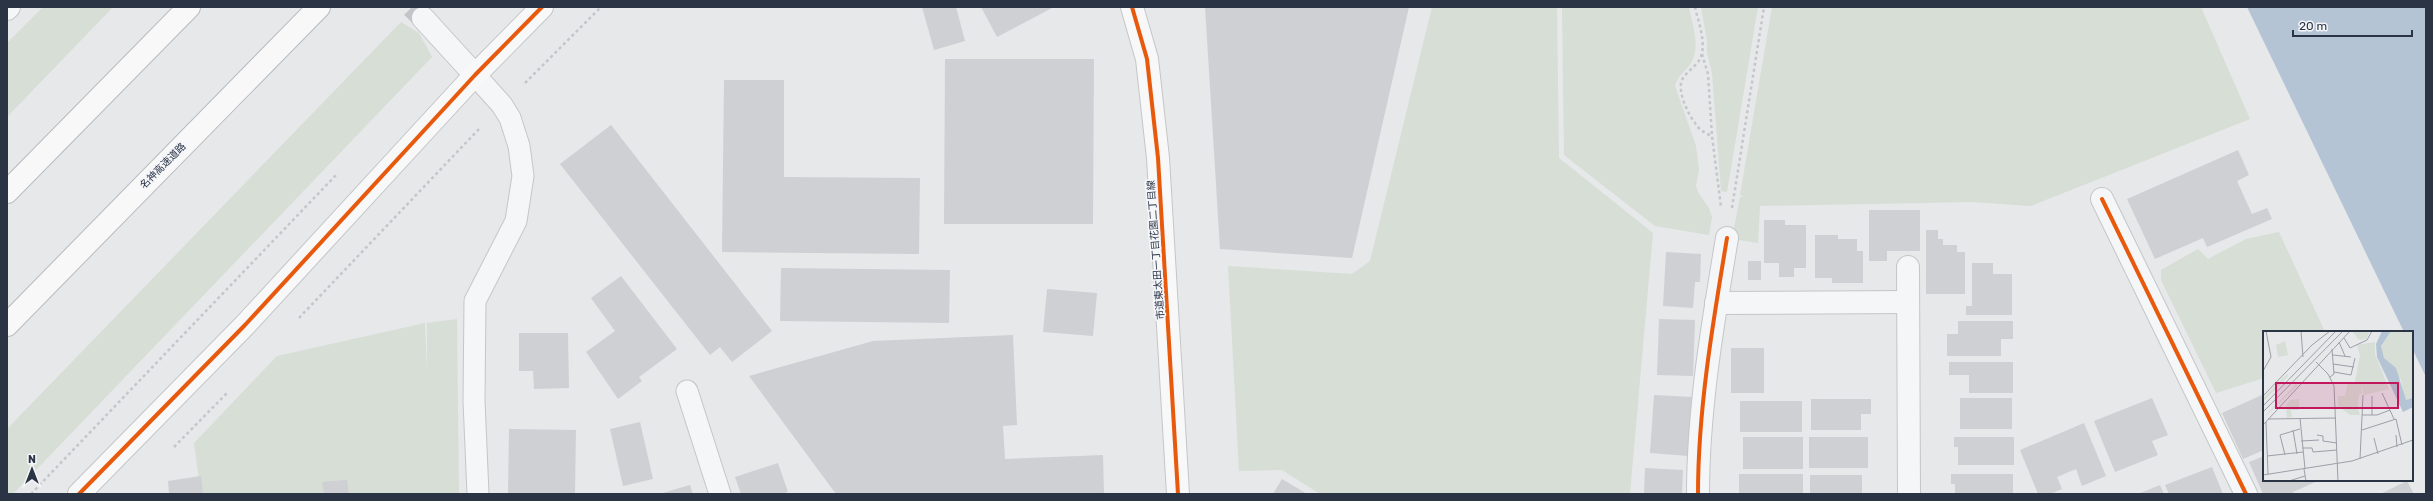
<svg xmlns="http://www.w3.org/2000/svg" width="2433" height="501" font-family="Rubik,'Noto Sans JP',sans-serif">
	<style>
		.green { fill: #d6ded6 }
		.water { fill: #b4c4d5 }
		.building { fill: #ced0d3 }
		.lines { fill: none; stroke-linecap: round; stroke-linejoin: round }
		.street-tunnel { stroke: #c1c4c9; stroke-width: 22; stroke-dasharray: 22 11; stroke-linecap: butt }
		.lane-casing { stroke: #c4c6c8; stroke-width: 23 }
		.street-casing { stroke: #c4c6c8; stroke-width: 24 }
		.secondary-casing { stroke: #c4c6c8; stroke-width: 24 }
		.highway-casing { stroke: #b8bbbf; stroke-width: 24 }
		.path { stroke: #c5c6ca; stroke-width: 2.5; stroke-dasharray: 3 3; stroke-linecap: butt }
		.lane { stroke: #f5f6f7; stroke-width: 21 }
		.street { stroke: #f5f6f7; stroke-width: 22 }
		.secondary { stroke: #f8f8f8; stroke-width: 22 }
		.highway { stroke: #f8f8f8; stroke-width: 22 }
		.cycleway-casing { stroke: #f4f6f9; stroke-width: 6 }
		.cycleway { stroke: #e8590c; stroke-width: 4 }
		.labels { text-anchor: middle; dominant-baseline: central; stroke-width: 3.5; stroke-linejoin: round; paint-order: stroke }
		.street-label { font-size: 10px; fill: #2b3445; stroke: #f4f6f9 }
		.inset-road { fill: none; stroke: #9ba0a8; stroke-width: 1 }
		.view { fill: #c2185b; fill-opacity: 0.15; stroke: #c2185b; stroke-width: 2 }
		.inset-edge { fill: none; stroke: #2b3445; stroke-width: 2 }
	</style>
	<rect width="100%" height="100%" fill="#e6e8ea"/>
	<g class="green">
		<path d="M43,7h70l-106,110v-74z"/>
		<path d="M1432,7h125l2,151 94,75 -23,261h-310l-38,-24 -43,1 -11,-205 124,8 18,-13z"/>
		<path d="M1562,7h127c3,17 12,40 2,56 -6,9 -13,12 -16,23l21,60 3,23 -3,17 3,8 10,14 3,9 -3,18 -54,-9 -91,-71z"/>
		<path d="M1701,7h57l-31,185 -6,-1 -9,-118 -5,-20v-12z"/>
		<path d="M1772,7h429l49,112 -219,87 -59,-4 -212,4 -2,37 -26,-4 8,-42h4l-4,-2z"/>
		<path d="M401,22l18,11 13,24 -419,437h-6v-65z"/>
		<path d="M2279,232l46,100h-61v46l-48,15 -55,-113v-10l37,-21 10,10 38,-20z"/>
		<path d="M457,319l2,175h-258l-7,-51 83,-87 148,-33 2,49v-49z"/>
	</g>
	<path class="water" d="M2247,7h179v370l-14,-29v-16h-8z"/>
	<g class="building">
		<path d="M922,7h34l9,34 -31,9z"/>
		<path d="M981,7h73l-57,30z"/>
		<path d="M1205,7h204l-57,251 -132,-9z"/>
		<path d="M945,59h149l-1,165h-149z"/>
		<path d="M724,80h60v97l136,1 -1,76 -197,-2z"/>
		<path d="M611,125l161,206 -40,31 -12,-15 -10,8 -150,-191z"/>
		<path d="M2238,150l11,25 -12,6 15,33 15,-6 5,11 -65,28 -4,-9 -48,21 -28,-60z"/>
		<path d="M1869,210h51v41h-33v10h-18z"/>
		<path d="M1764,220h21v5h21v43h-12v9h-15v-14h-15z"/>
		<path d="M1926,230h12v9h5v6h14v7h8v42h-39z"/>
		<path d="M1815,235h23v4h19v12h6v32h-31v-5h-17z"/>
		<path d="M1666,252l35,2 -1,28h-5l-2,26 -30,-2z"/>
		<rect x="1748" y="261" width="13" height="19"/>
		<path d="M1972,263h21v11h19v41h-46v-9h6z"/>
		<path d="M781,268l169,2 -1,53 -169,-2z"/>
		<path d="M621,276l56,73 -38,28 3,4 -24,18 -32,-47 29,-21 -24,-33z"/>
		<path d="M1047,289l50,4 -4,43 -50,-4z"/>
		<path d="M1659,319l36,1 -2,56 -36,-1z"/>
		<path d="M1958,321h55v18h-12v17h-54v-22h11z"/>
		<path d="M519,333h49l1,55 -35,1 -1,-18h-14z"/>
		<path d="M1013,335l4,90 -14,1 2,33 98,-4 1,39h-268l-87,-118 124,-35z"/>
		<rect x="1731" y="348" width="33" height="45"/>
		<path d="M1949,362h64v31h-44v-18h-20z"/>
		<path d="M2264,394v56l-21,9 -21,-46z"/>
		<path d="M1654,395l38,2 -4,59 -38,-3z"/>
		<rect x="1960" y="398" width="52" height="31"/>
		<path d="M2152,398l16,37 -16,6 6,14 -43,17 -21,-51z"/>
		<path d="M1811,399h60v15h-10v16h-50z"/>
		<rect x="1740" y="401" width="62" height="31"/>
		<path d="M640,422l13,57 -30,7 -13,-57z"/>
		<path d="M2084,423l22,53 -24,10 -6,-17 -19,8 5,12 -12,5h-12l-18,-44z"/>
		<path d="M509,429l67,1 -1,64h-67z"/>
		<rect x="1743" y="437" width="60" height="32"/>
		<rect x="1809" y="437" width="59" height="31"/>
		<path d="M1954,437h60v28h-56v-18h-4z"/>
		<path d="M2264,456v24h56l-27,12 1,2h-31l-14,-32z"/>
		<path d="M778,463l10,29 -7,2h-40l-6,-17z"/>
		<path d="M2212,467l11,27h-54l-4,-9z"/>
		<path d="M1645,468l38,2 -1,24h-38z"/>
		<rect x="1739" y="474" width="64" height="20"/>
		<path d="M1951,474h62v20h-58v-10h-4z"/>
		<rect x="1810" y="475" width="52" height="19"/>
		<path d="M201,476l2,18h-34l-1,-13z"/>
		<path d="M1282,479l25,15h-34z"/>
		<path d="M347,480l2,14h-25l-2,-12z"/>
		<path d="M2407,481l7,13h-34z"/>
		<path d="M690,485l3,9h-34z"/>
		<path d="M2160,485l4,9h-26z"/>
	</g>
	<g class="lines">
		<path class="street-tunnel" d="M412,7l11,11"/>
		<defs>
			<g id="lane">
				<path d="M475,75l27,30 8,13 9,28 4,30 -7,45 -41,80 -1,100 4,93"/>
				<path d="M687,391l33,103"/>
			</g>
			<g id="street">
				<path d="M7,9l2,-2"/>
				<path d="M423,18l52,57"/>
				<path d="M2102,199l144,295"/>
				<path d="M1908,267l1,227"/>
				<path d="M1716,303l192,-1"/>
				<path d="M1698,494c0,-85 15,-172 29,-256"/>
			</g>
			<g id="secondary">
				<path d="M1132,7l15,52 11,99 20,336"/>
				<path d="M79,494l166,-169 230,-250 67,-68"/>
			</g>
			<g id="highway">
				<path d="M7,192l182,-185"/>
				<path d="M7,325l312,-318"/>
			</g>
		</defs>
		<use href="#lane" class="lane-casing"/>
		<use href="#street" class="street-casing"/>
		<use href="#secondary" class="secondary-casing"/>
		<use href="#highway" class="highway-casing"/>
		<g class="path">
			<path d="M1695,7c3,14 10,31 7,46 -2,12 -15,17 -20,27 -5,11 6,34 13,43 4,7 10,10 17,13l9,71"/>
			<path d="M1702,54l6,20 4,62"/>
			<path d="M525,83l76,-76"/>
			<path d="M1732,208l32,-201"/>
			<path d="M299,318l180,-189"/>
			<path d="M174,447l54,-55"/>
			<path d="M31,494l307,-321"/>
		</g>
		<use href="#lane" class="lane"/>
		<use href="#street" class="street"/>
		<use href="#secondary" class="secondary"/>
		<use href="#highway" class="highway"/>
		<defs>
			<g id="cycleway">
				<path d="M1132,7l15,52 11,99 20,336"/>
				<path d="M2102,199l144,295"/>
				<path d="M79,494l166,-169 230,-250 67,-68"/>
				<path d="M1698,494c0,-85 15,-172 29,-256"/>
			</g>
		</defs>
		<use href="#cycleway" class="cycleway-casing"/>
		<use href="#cycleway" class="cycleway"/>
	</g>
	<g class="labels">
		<g class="street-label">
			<text transform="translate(163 166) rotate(-45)">名神高速道路</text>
			<text transform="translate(1156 250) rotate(-94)">市道東太田一丁目花園二丁目線</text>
		</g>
	</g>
	<g transform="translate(2263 331)">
		<rect width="150" height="150" fill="#e6e8ea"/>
		<path d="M107,0l-4,8 -7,1 -6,-8zM128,0h22v67l-5,3 -4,-3 -3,-19 -4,-2 -2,-7 -11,-12 -3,-9 2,-7zM22,10l3,14 -10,2 -2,-12zM112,11v12l14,35 -25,6 -3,-10 1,9h-3l-1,15 2,6h-10l-12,-9v-10h7l3,-14h7l5,-27 -3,-10zM24,43l1,2 -23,24 -2,-2zM33,53l2,1 -32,31v-1zM36,68v11h-8l1,7 -5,1 -1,-13 4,-5z" fill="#d6ded6"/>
		<path d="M119,0h9l-10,15 3,12 12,10 10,32 7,-2v9l-10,5 -26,-55 -1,-13z" fill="#b4c4d5"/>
		<path class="inset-road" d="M38,0l2,26M81,7l6,10 17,-8 5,-9M76,11l6,14M70,24l18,2M53,31l12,12 6,12 4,95M70,33l21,3M0,40l8,-14 -5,-26M71,41l17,3 4,-17M67,46l4,-3 -2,-25M119,62l12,26M0,65l49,-51 18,-14M109,65v19M0,75l73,-75M0,81l80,-81M99,84h15l13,-5M37,87l5,51M5,88l68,-1M3,91l2,52M0,94l87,-94M30,99l4,24M99,99l34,-11 6,26M54,104l6,1v5l14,2M133,104l1,12M111,107l4,16M38,110l18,-1M39,117h10l1,4 24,-2M22,124l-5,-20 20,-6M4,125l36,-4M97,128l3,-64M41,138l2,12M0,144l89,-14 61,-21M26,150l16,-5"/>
		<path class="view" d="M13,52h122v25h-122z"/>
		<rect width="150" height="150" class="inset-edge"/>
	</g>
	<rect width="2433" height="501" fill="none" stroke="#2b3445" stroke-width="16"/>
	<g transform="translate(32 469)" stroke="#f4f6f9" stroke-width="3" paint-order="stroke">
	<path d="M0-3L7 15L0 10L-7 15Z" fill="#2b3445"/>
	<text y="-6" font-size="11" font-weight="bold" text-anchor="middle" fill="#2b3445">N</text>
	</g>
	<path d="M2293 30v6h119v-6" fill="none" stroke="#2b3445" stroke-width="2"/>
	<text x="2299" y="30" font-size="12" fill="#2b3445" stroke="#f4f6f9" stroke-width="3" paint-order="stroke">20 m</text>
</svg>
